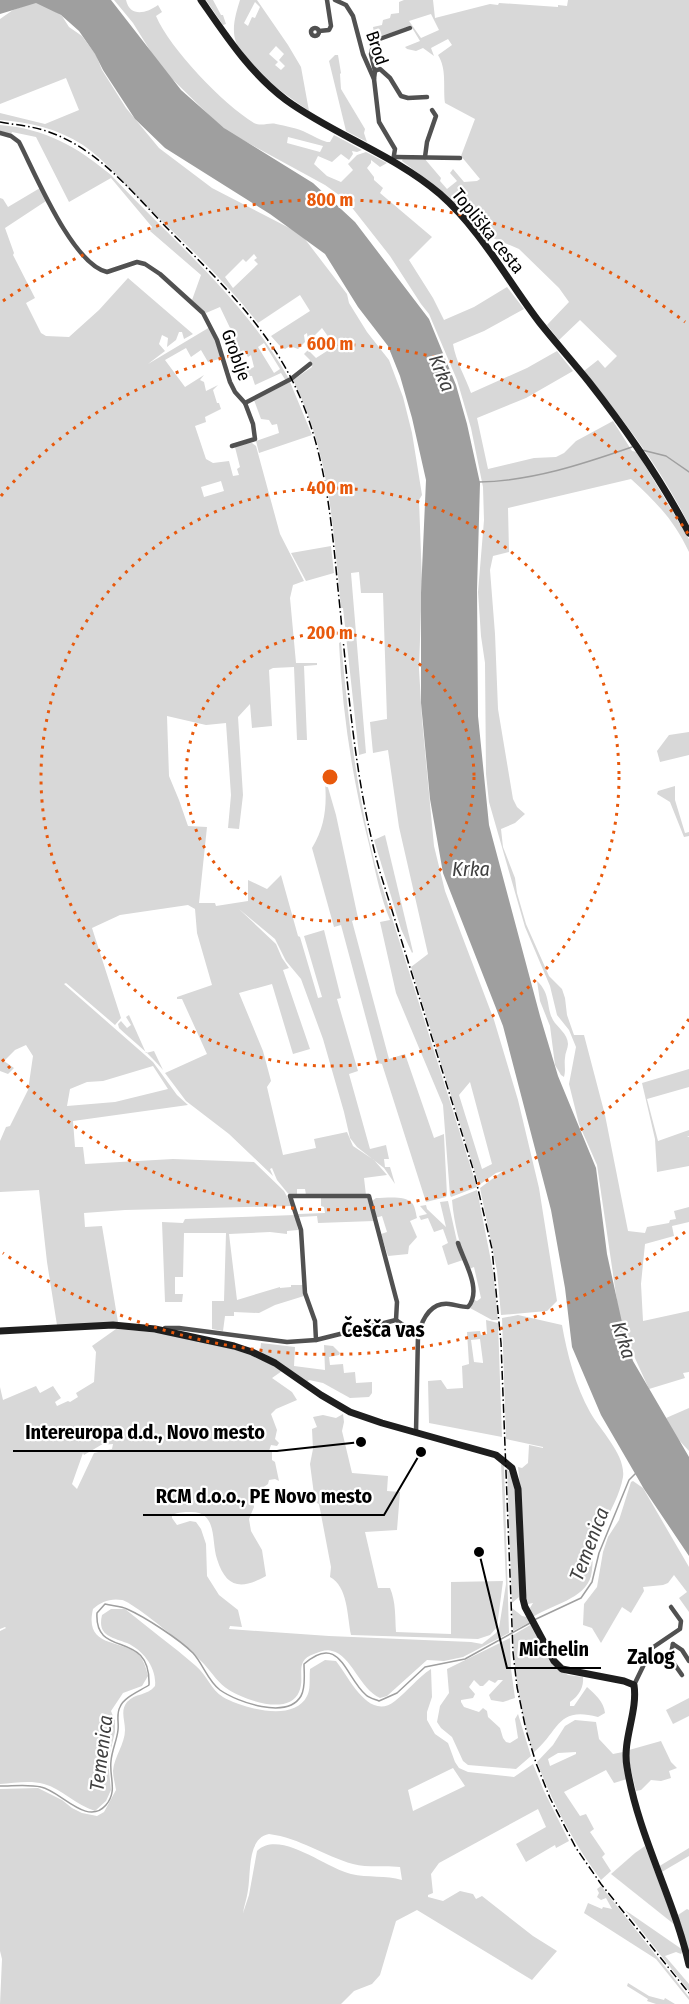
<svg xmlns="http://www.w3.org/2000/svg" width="689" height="2004" font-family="'Fira Sans Condensed',sans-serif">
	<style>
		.green { fill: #d8d8d8; fill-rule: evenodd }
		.water { fill: #9f9f9f }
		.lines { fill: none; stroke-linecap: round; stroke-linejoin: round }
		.stream { stroke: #9f9f9f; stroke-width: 1.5 }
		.street { stroke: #515151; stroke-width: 4.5 }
		.secondary { stroke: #1e1e1e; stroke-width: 7 }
		.rail { stroke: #000; stroke-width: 1.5; stroke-dasharray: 9 3 1.5 3; stroke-linecap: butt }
		.ring { fill: none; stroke: #e8590c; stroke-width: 3; stroke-dasharray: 3 6 }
		.labels { text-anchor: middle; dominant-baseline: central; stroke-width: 4.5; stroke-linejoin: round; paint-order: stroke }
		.street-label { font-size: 18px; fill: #000; stroke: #fff }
		.water-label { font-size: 20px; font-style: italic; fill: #404040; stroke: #fff }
		.quarter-label { font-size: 21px; font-weight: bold; fill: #000; stroke: #fff }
		.centre { fill: #e8590c; stroke: #fff; stroke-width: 3 }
		.ring-label { font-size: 18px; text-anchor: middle; font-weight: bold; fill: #e8590c; stroke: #fff; stroke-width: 4.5; stroke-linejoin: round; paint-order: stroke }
		.leader { fill: none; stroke: #000; stroke-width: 2 }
		.callout-dot { fill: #000; stroke: #fff; stroke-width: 2 }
		.callout-label { font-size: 20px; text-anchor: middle; font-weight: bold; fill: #000; stroke: #fff; stroke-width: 4.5; stroke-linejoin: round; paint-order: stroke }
	</style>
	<rect width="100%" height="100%" fill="#fff"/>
	<g class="green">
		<path d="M114,0h12c4,18 21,13 32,5l4,7 -6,4c14,33 67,88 98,107 8,4 15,-1 22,1 9,2 22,4 31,9 7,3 13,7 20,9h3l4,-7 28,15 -5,2 -5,-1 1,3 -4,6 -8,-6 -9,8 -14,-6 -4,8 13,12 14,6 12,-12 -5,-6 9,-9 9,-3 21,11 -7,4 -9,-7v3l-4,5 7,9v3l9,8 -3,5 52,44 -23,23 24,38 11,22 30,-13 33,-20 17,22 -40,22 -31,13c3,18 12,32 18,49l56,-25 30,-17 16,20 -47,27 -49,20 11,51 46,-11 22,-1 8,-4 12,-12 37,-20 19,30 5,1 52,87v13c-15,-32 -32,-49 -58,-73l-123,29 1,44 -16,4 -3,14 5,64 3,75 15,90 4,8 8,7 -10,9 -14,6 2,18 12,31 2,15 9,31 23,52 13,13 3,9 2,17 7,20h10l21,80 23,116 17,2 2,-6 22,-4 1,-3 6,-1 -2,-8 15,-4v15l-17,4 2,10 -29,8 -4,40 2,37 46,-10v61l-6,1 2,5 -36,11 -20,-44 -10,-30 -22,-150 -18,-41 -10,-40 7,-37 -7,-17 -12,-15 -7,-29 -25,-59 -36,-125 -3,-28 -1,-111 -4,-27 -3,-44 6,-72 -1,-33 -12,-59 -14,-48 -28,-66 -8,-10 -31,-48 -44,-56 -21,-15 -95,-52 -16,-13 -53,-52 -28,-45zM288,137l35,9 -3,6 -33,-9z"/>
		<path d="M206,0h7l8,15h2l3,9 -3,1z"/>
		<path d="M240,0h17l31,45 13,22 8,44c-22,-15 -63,-43 -73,-69 -5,-13 0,-29 4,-42zM255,2l5,5 -5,11 -3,-1 -4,9 -4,-3zM276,46l8,8 -5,6 6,6 -4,4 -6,-5 3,-3 -9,-8z"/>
		<path d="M404,0h29l2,18 55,-14 8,1 1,-2 59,4v-2l9,1 1,-6h121v525c-27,-55 -66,-106 -105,-154l14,-11 7,8 12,-12 -37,-36 -21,20 -12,-15 22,-23 -10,-14 -40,-39 -40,-17 -35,-39 -42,-32 1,-3h21l17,20 -1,3 7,8 10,-8 -7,-8 3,-4 11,13 13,-1 3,-2 -19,-23 14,-37 -30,-16c-2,-16 2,-34 -7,-48l14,-10 -4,-6 -17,9 3,8 -11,-8 -7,3 -9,-2 -2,-2 15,-6 -9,-15 -36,12 -2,-11 9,-2 1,-5 7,-2 1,-4 8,-1v-11zM431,14l8,16 -18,8 -12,-17z"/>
		<path d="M35,2l13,5 14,9 7,11 13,9 14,19 6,15 24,38 33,40 53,40 89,46 46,60 2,9 18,29 22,28 14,37 9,36 10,62 -3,5 3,81 -3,88 3,50 12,127 11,45 49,129 24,80 21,88 18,113 -10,10 -46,4 -4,-44 -17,-83 23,-17 -7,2 -17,12 -68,-218 17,-13 -29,-127 -11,-77 -15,3 -3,-31 17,-3 -4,-126h-22l-2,-21 -8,1 15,180 -7,2 -16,-147h-2c-8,-81 -11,-154 -48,-228l19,-13 -2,-7 -6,-6 4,-4 8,8 22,-14 -4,-4 -2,2 -10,-14 -7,7 3,6 -3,6 -6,-1 -2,-13 -3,2 1,7 -7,7 -8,-3 -5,3 -6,-4 -8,-9 39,-25 -10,-16 -42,28c-33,-42 -73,-80 -112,-117 -21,-20 -38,-44 -63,-61 -24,-16 -54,-23 -83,-25v-7l45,11 34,-14 -13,-32 -66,26v-85l13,-9zM254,254l3,4 -3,2 4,4 -25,24 -8,-11 18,-18 3,3zM470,1082l22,82 -10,5 -23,-74z"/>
		<path d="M335,55h3l3,18 -1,1 1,15 24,40 -1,4 3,9 -21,-11 -17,-70z"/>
		<path d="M0,125c46,4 76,21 111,50 62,66 133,124 178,204l-3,2 -5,-8 -26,12 -3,-9h-7l-1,-11h4l2,4 4,-2 -3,-12 -3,2 -3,-6 -8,3 -3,-10v-5l-3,-2 -6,2 -2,-4 8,-5 -11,-23 -14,6 -14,-13 9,-25 -51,-44 2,-4 -41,-49 -42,24 -33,-65 -24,-5 -1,2 -11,-3zM264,343l16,26 -6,4 -16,-26z"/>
		<path d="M40,188l6,13 -41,27 9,25 -1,2 22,43 -9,5 15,30 5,3 23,1 30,-27 29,-32 65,56 -9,5 -2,-7h-3l-3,8 -9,7 1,-9 -6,-3 -3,9 6,7 -17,13 62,-37 13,31 -15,4 -7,-12 -10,7 -5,-9 -21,12 20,27 19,-12 -4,5 4,2 2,9 12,-6 -5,5 4,13h2l2,6 -16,8 1,5 -11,4 11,33 7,4 16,-2 4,15 6,-1 -2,-6 3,-2 -5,-20 5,-3 12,-1 4,3 24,88 24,47 -11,4 -3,13 6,65h21v2l-13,1 3,74h-10l-3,-73 -21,1 -4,2 3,56 -20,2 -2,-24 -12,13 5,78 -4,34 -11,-1 3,-33 -5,-72 -20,2 -39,-9 2,60 10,24 9,26 19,1 -8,76h16l1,3 32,-5v-21l19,9 14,-14 17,61 2,1 18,61 4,-1 -18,-61 20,-6 17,68 -4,1 21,72 -9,3 21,75 16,-4 3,14h-5l1,8h5l5,17 -11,-16 -27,-21 -7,-9 -6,-26 -21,-73 -22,-60 -15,-18 -11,-22 -36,-30 37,35 6,14 7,10 -6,2 27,79 -17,5 -21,-70 -33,9 24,58 8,30 -4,6 16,68 33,-7 -2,-9 33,-7 6,14 21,14 13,15 -23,3 2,17h-60l-1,-6h-8v6l-7,1 -13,-16 -5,-12 -2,1 3,7 -44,-42 -43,-33 -21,-28 42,-19 -25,-55h-5v-2l35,-12 -15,-52 -2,-24 -7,-4 -68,10 -28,13 29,90 -6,7 -49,-42 -2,1 89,78 24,33 11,10 -115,16 2,26h8l2,17 88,-5 81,3 30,29 8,15 -167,4 -41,3 1,14 17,-1 16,96 -61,3 -10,-63 -8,-72 -39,2v-51l6,-14 4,-1 18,-36 5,-34 -7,-11 -11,5 -11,11 10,7 -6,6 -8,-3v-873l3,1 5,8zM221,481l3,10 -20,6 -3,-10zM153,1066l15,23 -53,13 -48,4 3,-17 17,-7 16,-1z"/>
		<path d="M290,382l22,53 -53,18 -3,-12 23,-8 -2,-9 -5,1 -3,-5 -8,-1 -7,-19z"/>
		<path d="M331,546l3,27 -28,8 -15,-28z"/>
		<path d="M341,642c7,75 15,148 34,222l102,323 -26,10 -1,-2 -7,-90 -47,-112 -16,-71 10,-2c-10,-24 -15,-51 -21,-76 -17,-66 -27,-134 -30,-201z"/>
		<path d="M689,732v23l-29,7 -3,-11 12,-16z"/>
		<path d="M325,782l2,2 9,31 22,103 -6,3 37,138 16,-5 29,84 10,-4v2l3,59 -1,2 -20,5 -44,-138 -4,-1 -37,-138 -7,2 -22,-79c13,-21 15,-42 13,-66z"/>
		<path d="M675,786v14l10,33 4,-1v4l-5,1 -14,-35 -13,-8 1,-3z"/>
		<path d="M385,835l28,117 -1,1 -11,-24 -27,-89z"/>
		<path d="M537,981c14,13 9,26 16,39 4,7 15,14 15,24 0,4 -3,9 -3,14 -1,7 1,12 -1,19l-3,-2 -6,-10 -5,-39 -10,-25z"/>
		<path d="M129,1015l17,38 8,-2 9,19c-13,-16 -29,-28 -44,-42l-1,-4 3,-3 6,7 4,-3 -5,-8z"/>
		<path d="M689,1069v18l-42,12 11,42 31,-11v6h-2l2,1v29l-32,6 -2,-33 -13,-56z"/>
		<path d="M477,1190l16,81 5,49h-6l-22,-12 4,-8 3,1 4,-3 -7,-31 -5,2c-9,-22 -15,-45 -17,-69z"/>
		<path d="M321,1197h45l3,2 5,22 -56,2 -1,-7 -18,1 -1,-3 27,-1 -1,-6 -3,-1z"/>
		<path d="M376,1198c10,0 29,-3 36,5 3,3 4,11 5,15l-7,3 7,16 -8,9 -1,8 -20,2 -7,-22 6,-2 -5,-16 -7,2 -3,-17z"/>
		<path d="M448,1201l10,45 5,14 -15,5 -6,-19 6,-3 -5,-14 -9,3 -6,-14 -7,2 -2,-4 8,-2 -7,-8 6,-1 1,4 19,18 -6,-25z"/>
		<path d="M295,1215l3,15 -11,1v3l-17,-2 -41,2 8,66 43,-13v1l11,-1v-2h12l1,11 -29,9 -16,8 -25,-1v4h-9l-2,15 -11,-2v-28h12l2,-68h-42l-1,44h-8v17h8l-1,8h-17l-3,-80 21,1 2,-4z"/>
		<path d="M518,1315l44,10c5,29 14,62 28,87 10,18 36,43 33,65 -4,22 -16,39 -25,59 -7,16 -4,25 -7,40 -6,23 -40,29 -58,41l-3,-9 3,-5 -5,1 -3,-13 -5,-105 -2,-19 4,1 6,-5 1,-18 14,3v-1l-37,-8 -4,-121z"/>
		<path d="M486,1320l12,3 4,114 -73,-14 -1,-42 13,-1 6,9 16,-1 -1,-22 7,-2 -2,-32 13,-1 1,4 6,-1zM480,1339l3,23v1l-9,-1 -3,-22z"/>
		<path d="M116,1329c55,4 119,13 166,42l-10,7 20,14 5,8 -21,9 -5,5 6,16 -2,9 4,4 -2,3 -6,-1 -2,6 3,1v8l3,2 4,19 -4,-2 -6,1 -1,4 -7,5 -1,6 -5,1 -2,6 1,5 -5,12 2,12 11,19 4,26c-25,14 -40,12 -49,-17 -6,-18 1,-48 -27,-47 -6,0 -11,0 -18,3v3l5,7 13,-4 6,1 5,7 5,15 1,32 12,19 19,15 4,17 -12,-1 -1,3 100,7 142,6 11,2 14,-11 3,-5 7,-44 -5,-122 3,3 5,168 -46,24 -19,4 -17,-1 -40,36 -7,2c-20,-9 -29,-43 -48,-47 -5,-2 -13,1 -18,3 -21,7 -8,23 -15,38 -10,24 -54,8 -70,-2 -10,-6 -17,-17 -25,-26 -9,-11 -71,-62 -82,-64 -12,-2 -21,2 -29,9 -9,39 27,30 45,45 6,6 8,14 10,22l-6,10 -19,7 -12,18 4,10v11l-7,29 3,29 -5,11 -11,10c-19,-6 -33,-22 -51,-27 -14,-4 -30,-1 -44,0v-153l6,-3 -1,-1 -5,2v-242l3,13 33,-14 4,7 13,-7 8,12 -6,4 2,4 11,-5 2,1 8,-5 -2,-4 18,-11 2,-30 -4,-6zM113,1444l-1,5 -18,4 -17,36 -5,-5 11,-31 1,2 17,-10z"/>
		<path d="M261,1343l34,4 -1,19 31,4 -1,-25 9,1 7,7 -1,2 -10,2 1,8 13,-1 1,9 11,-1 1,11 16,-1v11l-3,4 -19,1 -27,-15 -14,-3 -3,3 -46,-31z"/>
		<path d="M689,1408v43l-12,-13 -11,-20z"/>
		<path d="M343,1414l1,8 -2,9 10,42 36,3 -1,15 13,1 -3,38 -32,2 13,56h12c6,14 5,29 6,44l55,2v-52l52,-1 -6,46 -7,8 -12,4 -127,-4c-4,-20 -3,-48 -21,-58l1,-10 -12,-63 -4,-2 -5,-38 3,-15 -1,-20 5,-2 -4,-10 10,-2 13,3z"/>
		<path d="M507,1468l7,14 6,110 -1,5 -7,6z"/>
		<path d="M633,1481l10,7 46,79v45l-10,-14 8,-6 -13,-17 -6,8 -5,2 -20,2 1,4 -13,22 -9,-6 -21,36 -9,-15 -9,-3 1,-21 13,-17 6,-35 5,-15 11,-17 12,-38z"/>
		<path d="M512,1608l10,8 5,1 3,5 -17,9z"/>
		<path d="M111,1609h14c23,19 48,37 71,57 11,9 15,24 27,31 19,11 71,26 84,-1 4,-7 2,-18 3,-27l15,-9 11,1c13,16 33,61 59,40 13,-10 22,-23 36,-32l1,28 -5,15v8l8,14 13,9 7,19 4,6 9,4 46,5 19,-13 11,27 25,50 -13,7 -1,-3 -29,17 -10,-18 30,-17 -8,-18 -99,54 -8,11 2,19 -5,2v2l15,4 17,-10 13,3 3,5 6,-3 51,40 24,15 -25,29 -115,-70 -21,11 -16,54 -8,9 -18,7 -13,13h-341l2,-45 -2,-8v-162l38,-1 24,12 10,8 10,5 15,3 7,-4 12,-22c-1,-7 -3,-13 -3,-19 1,-14 12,-27 12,-41 0,-10 -5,-19 2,-28 8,-9 20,-6 28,-16 2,-18 -12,-36 -28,-43 -15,-6 -30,-7 -25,-28zM453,1768l12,18 -52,25 -5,-21zM269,1834c31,4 55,22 84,30 15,4 32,1 47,3l2,13c-16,-5 -34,-2 -51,-6 -26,-6 -71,-45 -94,-23l-8,44 -6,18c1,-7 4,-15 5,-23 3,-17 -1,-52 21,-56z"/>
		<path d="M532,1624l25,45 11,6 15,2c1,10 -4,19 -13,25v4h4l13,-19c8,7 17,15 18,26l-7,4c-42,-11 -38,14 -65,36 -12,-39 -19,-78 -20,-118z"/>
		<path d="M510,1638l1,31 4,29 -12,4 -12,-2 -2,-5 14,-15h-5l-3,3 -6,-3 -6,6h-3l-6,-6 -5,7 6,7 -2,4 -12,2v2l3,5 15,5 4,-4 4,3 1,6 12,11 3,10 3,4 4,1 8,-5 -3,-19 3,-5 13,42 -15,13 -48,-4 -5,-4 -11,-24 -11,-9 -4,-6 3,-16 9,-13 -2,-24z"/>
		<path d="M689,1698v18l-16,8 -7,-14z"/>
		<path d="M575,1720l21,2 3,17 14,15 10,-2 4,27 -13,4 -8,-13 -42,22 16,24 6,-2 8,15 -4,3 15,22 -3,3 9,14 -10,9c-27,-36 -48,-76 -64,-118l16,-17 12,-19zM576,1752v2l-26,12 -2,-7 10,-6z"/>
		<path d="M661,1741l10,21 6,6 -8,3 2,7 -10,3 -10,-1 -10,10 -5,1 -7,-30v-11z"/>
		<path d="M645,1846l30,79 -64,-51 24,-21z"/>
		<path d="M689,1848v8l-29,17 -2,-6z"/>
		<path d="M601,1886l88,111v3l-33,-41 -72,-46 4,-10 14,6 1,-2 9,2 -6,-11 -5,2 -4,-3 2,-4 -2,-4z"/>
		<path d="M687,1909l2,1v42l-11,-37z"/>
		<path d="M625,1910l58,40 -2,4 -5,-2 -11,4 24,28v7z"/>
		<path d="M628,1983l21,13 15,4 1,-2 10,6h-19l-9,-3 1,-2 -21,-13z"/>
	</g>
	<path class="water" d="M0,0h111l70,90 43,38 89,55 42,39 74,97 27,66 11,39 13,59 -3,107 1,126 11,109 51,191 18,60 38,92 11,86 18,82 8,25 56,96v99l-45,-67 -43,-74 -29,-68 -7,-59 -14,-78 -48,-184 -60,-153 -13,-74 -9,-96v-110l5,-113 -14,-62 -12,-42 -12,-30 -30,-39 -33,-53 -55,-40 -105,-66 -30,-29 -32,-49 -8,-16 -16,-23 -18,-16 -25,-12 -36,11z"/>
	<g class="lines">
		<g class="stream">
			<path d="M642,450l24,6 23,16"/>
			<path d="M479,482c53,-1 104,-18 153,-35"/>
			<path d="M534,1620l47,-22 11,-16 7,-29 30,-73 7,-7"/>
			<path d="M0,1786c13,0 29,-2 41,1 20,4 46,40 65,18 12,-14 3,-28 5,-44 1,-11 6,-21 7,-31 1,-8 -2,-16 2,-23 4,-10 20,-16 29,-22 2,-57 -55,-25 -52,-72l8,-9c7,2 16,2 22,5 18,8 52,30 66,44 10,11 15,28 27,37 17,12 67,30 81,6 5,-9 3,-22 3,-32 36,-32 41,13 62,31 3,3 8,4 13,6l18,-8 28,-26 40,-8 65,-36"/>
		</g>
		<g class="street">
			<path d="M335,0l11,5 7,11 10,38 11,25 5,43 16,27 -2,12"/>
			<circle cx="315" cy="32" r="4"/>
			<path d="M319,31l10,-1 2,-4 -4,-26"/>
			<path d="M375,71l-4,-17 3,-13 36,-13"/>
			<path d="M374,79l1,-8 5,-2 10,9 11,18 7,2 19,-1"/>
			<path d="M0,133l11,3 8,6c16,31 53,122 88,130l30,-10 8,2 15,10 43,39 14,27 13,42 5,10 10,11 8,21 2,15 -23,7"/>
			<path d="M395,157l65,1"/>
			<path d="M425,157l2,-15 9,-26 -4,-6"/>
			<path d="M245,403l46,-24 19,-15"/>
			<path d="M165,1328h14l108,14 29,-2 80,-20 22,15"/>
			<path d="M316,1340l-1,-19 -10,-28 -4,-63 -11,-34h79l28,106 -1,18"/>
			<path d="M416,1432l2,-97c4,-15 12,-33 31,-31 7,1 13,3 19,3 15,-17 -5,-47 -10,-64"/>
			<path d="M673,1644l-3,14 12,17"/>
			<path d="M673,1644l9,6 7,11"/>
			<path d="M634,1685l18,-37 28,-19 1,-8 -10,-14"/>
		</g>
		<g class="secondary">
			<path d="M201,0c25,36 49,73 85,100 48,35 107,54 154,94 41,36 67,86 100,129 16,20 33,39 49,59 37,47 72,97 100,151"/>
			<path d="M0,1331l113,-6 42,4 79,17 18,6 23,11 46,32 29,17 32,11 114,32 16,13 6,21 5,110 2,8 29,54 8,8 62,12 10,4c4,27 -12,55 -7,82 11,69 47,131 62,198"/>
		</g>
		<path class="rail" d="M0,122c16,3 33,4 49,10 49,17 83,60 118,96 46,47 94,92 124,150 34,66 40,139 47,211 10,95 16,191 42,283l94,300 18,77 9,94 12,309 4,35 9,43 10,33 14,35 26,50 25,36 88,109"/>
	</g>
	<g class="ring">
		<circle cx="330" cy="777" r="144"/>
		<circle cx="330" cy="777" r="289"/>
		<path d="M689 1019A433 433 0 0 1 1 1058M1 496A433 433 0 0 1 689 535"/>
		<path d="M685 1232A577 577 0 0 1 3 1253M3 301A577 577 0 0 1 685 322"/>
	</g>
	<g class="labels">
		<g class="street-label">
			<text transform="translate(377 48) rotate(71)">Brod</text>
			<text transform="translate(488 231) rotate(51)">Topliška cesta</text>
			<text transform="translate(236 355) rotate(70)">Groblje</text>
		</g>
		<g class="water-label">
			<text transform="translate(442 373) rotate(68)">Krka</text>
			<text x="471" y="869">Krka</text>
			<text transform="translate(624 1340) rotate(72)">Krka</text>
			<text transform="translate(589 1544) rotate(-69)">Temenica</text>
			<text transform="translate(101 1753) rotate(-83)">Temenica</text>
		</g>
		<g class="quarter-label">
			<text x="383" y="1330">Češča vas</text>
			<text x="651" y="1657">Zalog</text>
		</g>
	</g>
	<circle cx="330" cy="777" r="9" class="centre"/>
	<g class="ring-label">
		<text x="330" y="206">800 m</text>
		<text x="330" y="350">600 m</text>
		<text x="330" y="494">400 m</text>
		<text x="330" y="639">200 m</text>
	</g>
	<path class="leader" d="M361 1442L277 1451H13M421 1452L384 1515H143M479 1552L507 1668H601"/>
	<g class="callout-dot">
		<circle cx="361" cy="1442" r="6"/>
		<circle cx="421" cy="1452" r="6"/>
		<circle cx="479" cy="1552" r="6"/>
	</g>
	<g class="callout-label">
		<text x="145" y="1439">Intereuropa d.d., Novo mesto</text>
		<text x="264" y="1503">RCM d.o.o., PE Novo mesto</text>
		<text x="554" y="1656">Michelin</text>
	</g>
</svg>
